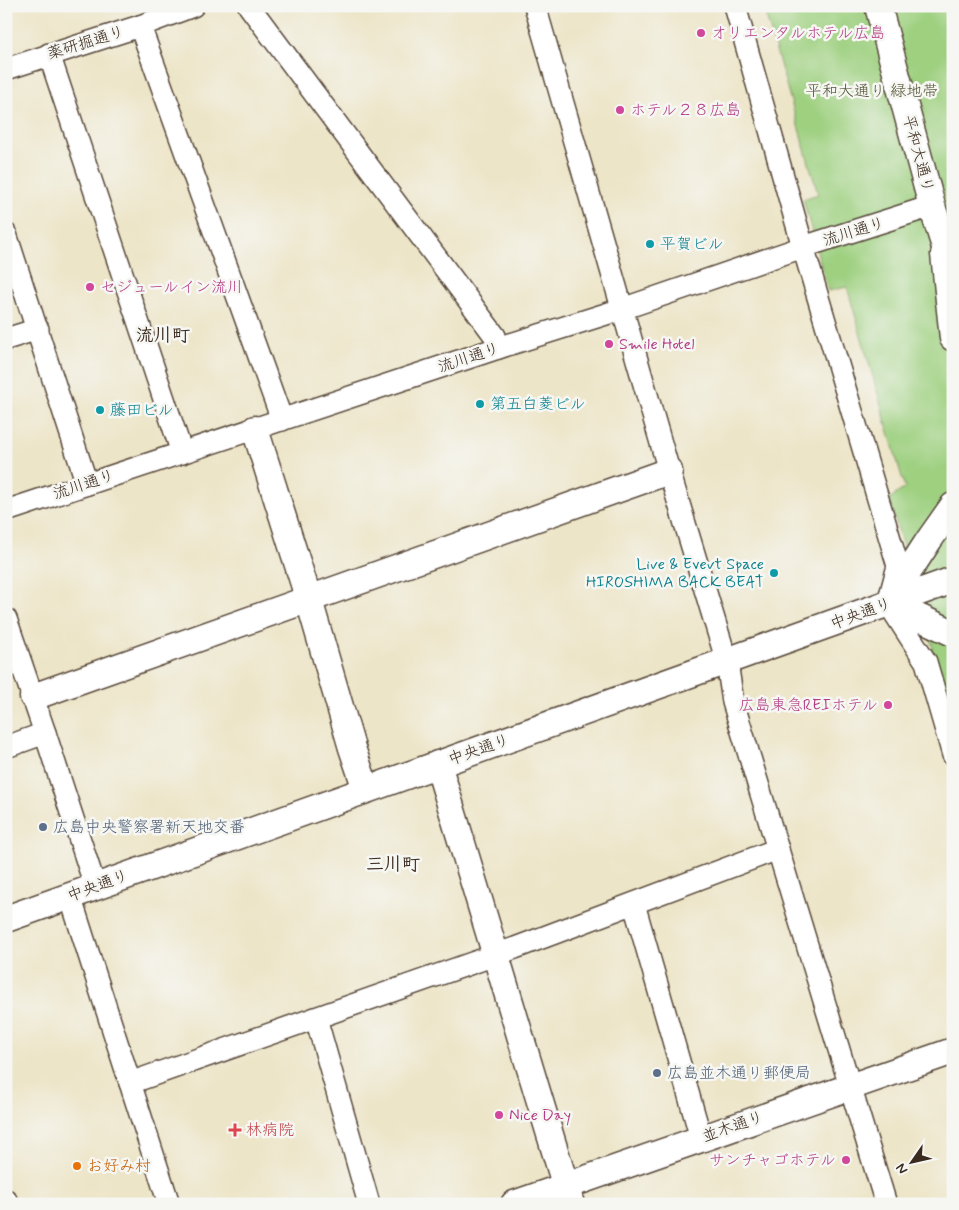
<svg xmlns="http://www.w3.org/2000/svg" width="959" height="1210" font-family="Mynerve,'Klee One',sans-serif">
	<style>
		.green { fill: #9ed080; stroke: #6c7d4f }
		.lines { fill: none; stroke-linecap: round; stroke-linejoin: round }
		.minor-casing { stroke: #564638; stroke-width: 24 }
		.tertiary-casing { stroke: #564638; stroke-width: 29 }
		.minor { stroke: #fff; stroke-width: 21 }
		.tertiary { stroke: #fff; stroke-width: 26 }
		.hotel-dot { fill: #d1479c; stroke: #f6f6f2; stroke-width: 2 }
		.culture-dot { fill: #0f9aa8; stroke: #f6f6f2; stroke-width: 2 }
		.service-dot { fill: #5c6f8a; stroke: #f6f6f2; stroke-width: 2 }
		.health-dot { fill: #e0444e; stroke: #f6f6f2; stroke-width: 2 }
		.food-dot { fill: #e8710a; stroke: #f6f6f2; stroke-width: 2 }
		.labels { text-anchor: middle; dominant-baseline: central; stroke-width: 5; stroke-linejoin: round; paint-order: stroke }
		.hotel-label { font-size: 16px; fill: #b23c85; stroke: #f6f6f2; text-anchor: start }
		.street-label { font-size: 16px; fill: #3b2a1e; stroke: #f6f6f2 }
		.park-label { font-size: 16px; fill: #545436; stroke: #f6f6f2 }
		.culture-label { font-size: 16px; fill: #0d838f; stroke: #f6f6f2; text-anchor: start }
		.service-label { font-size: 16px; fill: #4e5e75; stroke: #f6f6f2; text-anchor: start }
		.health-label { font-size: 16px; fill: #be3a42; stroke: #f6f6f2; text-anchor: start }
		.food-label { font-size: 16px; fill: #c56008; stroke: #f6f6f2; text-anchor: start }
		.neighbourhood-label { font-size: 18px; font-weight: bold; fill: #3b2a1e; stroke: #f6f6f2 }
	</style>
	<rect width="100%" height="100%" fill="#f6f6f2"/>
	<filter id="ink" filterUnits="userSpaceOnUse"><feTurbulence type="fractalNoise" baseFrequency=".02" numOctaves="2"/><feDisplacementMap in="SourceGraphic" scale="10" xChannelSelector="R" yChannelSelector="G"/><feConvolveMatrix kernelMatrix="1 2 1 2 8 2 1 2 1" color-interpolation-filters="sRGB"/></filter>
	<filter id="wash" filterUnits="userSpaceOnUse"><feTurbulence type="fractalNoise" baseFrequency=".0096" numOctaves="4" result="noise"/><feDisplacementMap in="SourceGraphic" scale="20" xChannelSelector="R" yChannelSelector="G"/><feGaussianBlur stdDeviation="1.12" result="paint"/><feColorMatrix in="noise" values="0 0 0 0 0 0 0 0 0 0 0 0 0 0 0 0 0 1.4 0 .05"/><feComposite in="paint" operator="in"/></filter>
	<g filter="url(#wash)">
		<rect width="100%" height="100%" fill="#ede5c8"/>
		<path class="green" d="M763,6h190v693l-5,-1 -9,-29h-1l-6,-18 1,-3 -44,-149 16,-11 -58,-201 -19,4 -25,-92 15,-5z"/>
	</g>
	<g filter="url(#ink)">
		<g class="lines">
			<defs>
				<g id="minor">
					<path d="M249,6l246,330 3,12"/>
					<path d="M535,6l134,465 58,191 6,40 153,502"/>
					<path d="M735,6l68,241 95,319 -10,37 38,59 27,93"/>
					<path d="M140,26l142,394"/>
					<path d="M49,54l133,399"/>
					<path d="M6,69l134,-43 53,-20"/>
					<path d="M6,234l81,250"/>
					<path d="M6,339l32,-10"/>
					<path d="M6,511l492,-163 124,-39 181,-62 129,-41"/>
					<path d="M6,619l39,114 50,153"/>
					<path d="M6,747l39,-14"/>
					<path d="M70,896l99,308"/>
					<path d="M634,904l67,234"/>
					<path d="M316,1018l53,186"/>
					<path d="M130,1083l385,-135 263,-99"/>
					<path d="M6,1200l2,4"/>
				</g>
				<g id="tertiary">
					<path d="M878,6l54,200 21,66"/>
					<path d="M944,254l9,84"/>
					<path d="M255,429l54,171 43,148 14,41"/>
					<path d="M888,603l41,-63 24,-34"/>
					<path d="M888,603l65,30"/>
					<path d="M33,697l636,-226"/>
					<path d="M438,764l133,440"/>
					<path d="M6,919l947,-339"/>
					<path d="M514,1204l439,-153"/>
				</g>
			</defs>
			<use href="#minor" class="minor-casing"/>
			<use href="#tertiary" class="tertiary-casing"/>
			<use href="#minor" class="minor"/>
			<use href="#tertiary" class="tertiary"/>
		</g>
	</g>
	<g class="hotel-dot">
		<circle cx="701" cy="33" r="5"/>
		<circle cx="620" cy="110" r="5"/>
		<circle cx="90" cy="287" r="5"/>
		<circle cx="609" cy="344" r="5"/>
		<circle cx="888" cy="705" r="5"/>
		<circle cx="499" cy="1115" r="5"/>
		<circle cx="846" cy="1160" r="5"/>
	</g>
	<g class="culture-dot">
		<circle cx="650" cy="244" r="5"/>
		<circle cx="480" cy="404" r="5"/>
		<circle cx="100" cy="410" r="5"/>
		<circle cx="774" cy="573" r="5"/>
	</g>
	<g class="service-dot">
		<circle cx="43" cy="827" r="5"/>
		<circle cx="657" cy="1073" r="5"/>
	</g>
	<path class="health-dot" d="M232.5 1122.5h5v5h5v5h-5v5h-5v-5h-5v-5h5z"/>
	<circle class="food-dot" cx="77" cy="1166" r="5"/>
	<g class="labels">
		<g class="hotel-label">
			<text x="711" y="33">オリエンタルホテル広島</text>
			<text x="630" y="110">ホテル２８広島</text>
			<text x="100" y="287">セジュールイン流川</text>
			<text x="619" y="344">Smile Hotel</text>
			<text x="878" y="705" text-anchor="end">広島東急REIホテル</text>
			<text x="509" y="1115">Nice Day</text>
			<text x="836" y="1160" text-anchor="end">サンチャゴホテル</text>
		</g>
		<g class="street-label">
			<text transform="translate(86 43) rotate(-17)">薬研掘通り</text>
			<text transform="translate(918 154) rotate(75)">平和大通り</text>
			<text transform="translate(854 232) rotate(-17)">流川通り</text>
			<text transform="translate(469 358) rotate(-18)">流川通り</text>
			<text transform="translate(84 485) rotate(-18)">流川通り</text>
			<text transform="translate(861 614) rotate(-20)">中央通り</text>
			<text transform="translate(479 750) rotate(-19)">中央通り</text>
			<text transform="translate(98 886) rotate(-20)">中央通り</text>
			<text transform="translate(733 1127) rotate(-19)">並木通り</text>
		</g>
		<g class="park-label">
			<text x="872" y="91">平和大通り 緑地帯</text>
		</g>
		<g class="culture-label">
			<text x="660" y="244">平賀ビル</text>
			<text x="490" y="404">第五白菱ビル</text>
			<text x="110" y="410">藤田ビル</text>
			<text x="764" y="564" text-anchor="end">Live &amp; Evevt Space<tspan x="764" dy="18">HIROSHIMA BACK BEAT</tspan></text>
		</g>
		<g class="service-label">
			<text x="53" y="827">広島中央警察署新天地交番</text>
			<text x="667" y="1073">広島並木通り郵便局</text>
		</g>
		<g class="health-label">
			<text x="246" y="1130">林病院</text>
		</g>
		<g class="food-label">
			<text x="87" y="1166">お好み村</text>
		</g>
		<g class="neighbourhood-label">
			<text x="163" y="336">流川町</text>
			<text x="393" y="865">三川町</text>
		</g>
	</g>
	<rect width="959" height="1210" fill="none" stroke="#f6f6f2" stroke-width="25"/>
	<g transform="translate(912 1162) rotate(236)" stroke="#f6f6f2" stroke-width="4" paint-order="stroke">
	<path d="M0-4L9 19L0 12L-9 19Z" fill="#3b2a1e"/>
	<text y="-8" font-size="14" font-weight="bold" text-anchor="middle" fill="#3b2a1e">N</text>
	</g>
</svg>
